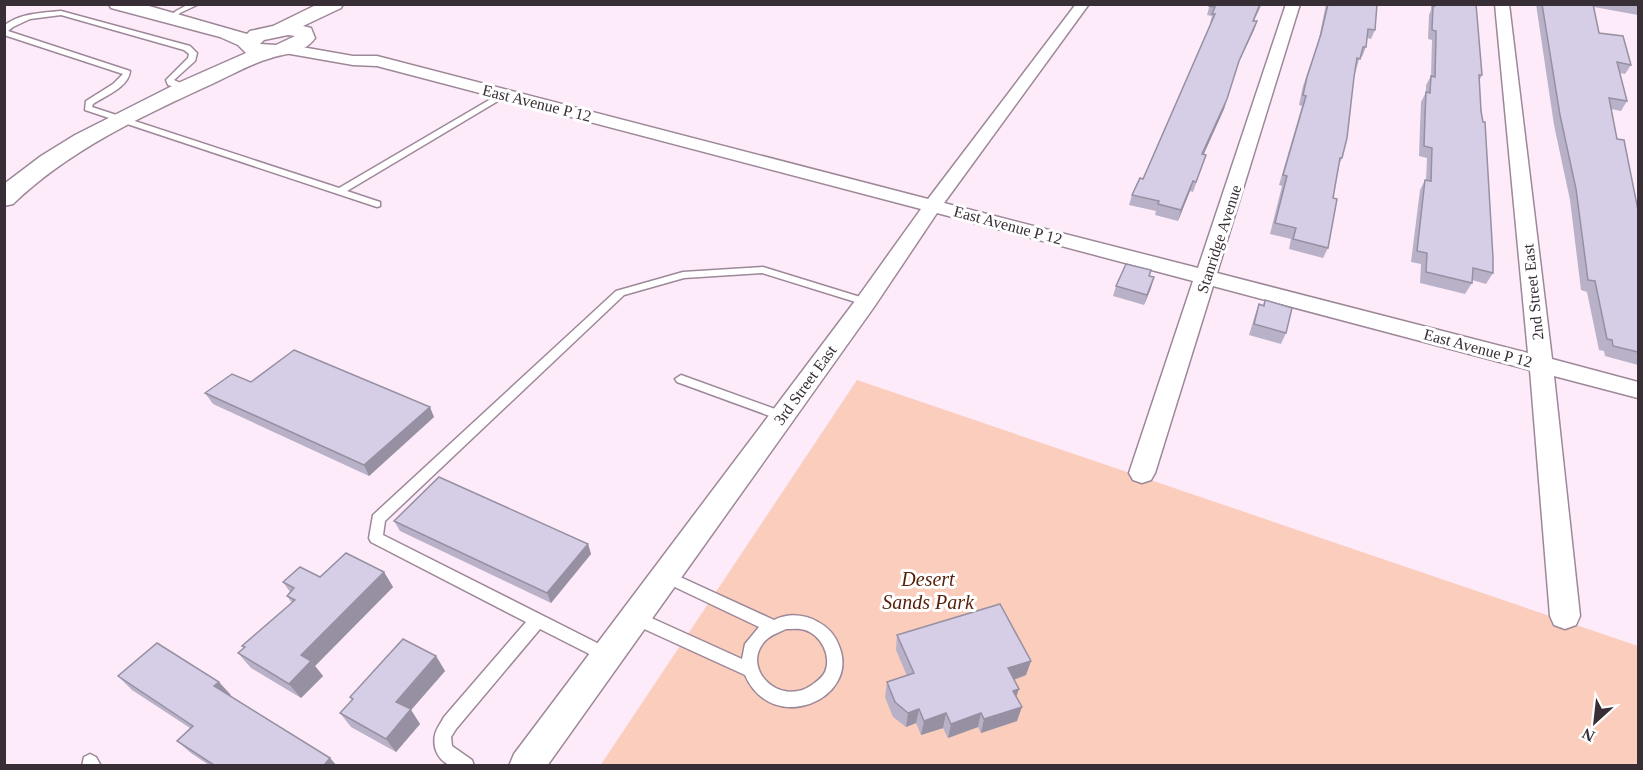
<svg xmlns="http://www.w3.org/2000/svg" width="1643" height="770" font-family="Georgia,serif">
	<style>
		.green { fill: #facdbd }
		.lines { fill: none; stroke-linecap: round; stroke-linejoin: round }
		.lane-casing { stroke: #9d8899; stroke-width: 3 }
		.street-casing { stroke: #9d8899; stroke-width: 3 }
		.secondary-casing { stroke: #9d8899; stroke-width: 3 }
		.lane { fill: #fff; fill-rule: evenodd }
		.street { fill: #fff; fill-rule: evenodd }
		.secondary { fill: #fff; fill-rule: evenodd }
		.wall { fill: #b8b1c7 }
		.shaded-wall { fill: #9690a2 }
		.building { fill: #d6cee7; stroke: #9690a2; stroke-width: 1.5 }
		.labels { text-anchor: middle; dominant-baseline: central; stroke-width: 6; stroke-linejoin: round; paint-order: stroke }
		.street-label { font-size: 16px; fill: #382f36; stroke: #fff }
		.near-park-label { font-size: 20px; font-style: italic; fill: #561f08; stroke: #fff }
	</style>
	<rect width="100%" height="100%" fill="#feebfa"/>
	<path class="green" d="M857,380l781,266v119l-1038,1z"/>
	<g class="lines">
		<defs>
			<g id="lane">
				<path d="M189,4h10l-19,9 -8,7 -6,-1 10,-8z"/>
				<path d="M61,11l129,35 7,7 -2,8 -21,19 13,6 1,2 -4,2 -16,-5 -2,-5 22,-22 1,-4 -5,-4 -123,-35 -31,4 -17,8 -5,4 122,40c-1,16 -25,25 -37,33l-1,3 247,81 162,-95 7,2 -161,96 33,11v4l-3,1 -292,-97 1,-9 27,-17 10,-10 -119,-39v-9c15,-13 38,-13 57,-15z"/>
				<path d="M763,267l107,33 1,2 -1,2h-8l-100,-31 -78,5 -60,17 -239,226 -2,14 230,116 2,5 -2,5 -6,2 -67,-34 -84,100 -5,8 1,9 20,14 2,6c-6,0 -13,0 -20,0 -14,-2 -22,-17 -19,-31 1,-6 6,-12 9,-18l82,-95 -155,-80 -2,-4 4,-23 243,-224 67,-19z"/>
				<path d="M681,375l105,38 2,3 -2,3h-8l-101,-37 -2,-3z"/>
				<path d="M665,570l109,50c14,-7 31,-6 44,2 10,5 17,13 21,24 22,53 -67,91 -94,29l-114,-52 -3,-5 3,-5 5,-2 106,48 3,-15 14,-17 -99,-47 -2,-4 2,-4zM786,629c6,0 13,-1 19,1 16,5 27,26 20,42 -3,6 -8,9 -13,13 -33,23 -73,-18 -46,-45 5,-5 14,-8 20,-11z"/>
				<path d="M90,754l6,3 5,9h-19l2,-9z"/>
			</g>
			<path id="street" d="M1076,4h13l-145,199 254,65 88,-264h14l-83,269 311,80 -33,-349h14l43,355 86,23v16l-84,-22 26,240 -4,9 -11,4 -11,-4 -4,-9 -20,-246 -317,-84 -58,187 -4,7 -9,3 -9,-3 -4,-7 64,-192 -256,-68 -63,94 -327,459h-38l5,-12 344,-457 63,-88 -544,-143 -24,-1 -74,-13 -2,-3 2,-3h17l57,10h24l551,143z"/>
			<path id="secondary" d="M109,4h33l105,30 3,-3 23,-5 45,-22h25l-2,4 -38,18 8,2 4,10c-10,15 -29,15 -44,20 -21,6 -40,17 -59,26 -70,32 -143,66 -199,120l-9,2v-22l37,-28 34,-21 103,-52 68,-30 -8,-8 -18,-8 -109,-29zM288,35l7,1 -19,9 -16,-1 4,-4z"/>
		</defs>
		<use href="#lane" class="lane-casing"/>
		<use href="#street" class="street-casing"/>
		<use href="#secondary" class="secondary-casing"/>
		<use href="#lane" class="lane"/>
		<use href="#street" class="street"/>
		<use href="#secondary" class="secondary"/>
	</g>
	<g class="wall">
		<path d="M1210,4h52l-8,17h3l-3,9 -18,38 -12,41 -21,46h3l-13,37 -3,-1 -12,30 -23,-6 1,-4 -27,-6 3,-10 11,-16 68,-156h-1l2,-7 -5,-1z"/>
		<path d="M1326,4h51l-2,26 -4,9 -4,-1 -1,9 -4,10 -2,-1 -6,21 -12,81 -4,9 -5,31 -5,50 -5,10 -34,-9 2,-10 -21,-5 12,-48 -3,-1 23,-79 -3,-1 4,-19 15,-43z"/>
		<path d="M1431,4h45l6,71 -3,6 14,192 -7,11 -14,-4v3l-7,11 -45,-11 1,-19 -10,-2 9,-72 5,-10h1l1,-22 -8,-2 1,-29 1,-25 5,-10v-7l5,-9 1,-36 -4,-1 1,-24 2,-5z"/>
		<path d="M1536,4h102v11l-44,-8 5,26 32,32 -6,9 -5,-1 7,28 -6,10 -10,-2 6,30 21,71v155l-33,-9 -1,-5 -5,-1 -12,-58 -6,-2 -11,-90 -16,-75z"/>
		<path d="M1151,270l-2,6 2,12 -7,17 -31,-9 3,-10z"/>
		<path d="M1265,300l21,33 -5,11 -32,-9 6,-20 4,-11 4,1z"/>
		<path d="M251,382l183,35 -65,59 -156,-72 -8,-11z"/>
		<path d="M394,521l194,23 3,10 -40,49 -151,-72z"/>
		<path d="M384,572l9,15 -78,79 8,10 -22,22 -50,-30 -13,-15 6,-5 -2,-2 50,-43 -5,-7 3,-4 -7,-10 37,-5z"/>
		<path d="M897,635l134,26 -5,14 -12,5 2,17 1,24 -36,12 -3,-6 -30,11 -5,-10 -22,7 -5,-12 -10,4 -13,-10 -8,-20 2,-15 20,-6 -11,-26z"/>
		<path d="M436,656l9,15 -34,39 9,14 -24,28 -45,-25 -11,-14 12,-13 -2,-3z"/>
		<path d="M118,676l113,19 -1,1 100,62 6,7h-127l-18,-12 -14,-12 13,-13 -58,-38z"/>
	</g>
	<g class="shaded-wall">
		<path d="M1257,21l-3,9 -19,40 4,-9z"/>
		<path d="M1227,99l-3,10 -25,56 3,-11z"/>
		<path d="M1193,181l-3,10 -12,30 3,-11z"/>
		<path d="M1154,277l-3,11 -7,17 3,-10z"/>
		<path d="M430,407l4,10 -65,59 -5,-11z"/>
		<path d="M588,544l3,10 -40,49 -4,-10z"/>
		<path d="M384,572l9,15 -78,79 8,10 -22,22 -12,-14 12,-29z"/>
		<path d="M436,656l9,15 -34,39 9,14 -24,28 -10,-13 10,-37z"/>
		<path d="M1031,661l-5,14 -22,8 4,-15z"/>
		<path d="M219,682l12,13 -4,4 -13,-13z"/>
		<path d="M1019,689l-5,14 -1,-12z"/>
		<path d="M1022,707l-5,14 -36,12 3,-14z"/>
		<path d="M919,709l-3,14 -10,4 2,-14z"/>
		<path d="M946,713l-3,15 -22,7 3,-14z"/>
		<path d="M981,713l-3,14 -30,11 3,-14z"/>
		<path d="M330,758l6,7h-12z"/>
	</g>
	<g class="building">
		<path d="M1210,4h50l-7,17h4l-18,40 -12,38 -25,55 4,1 -10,27 -3,-1 -12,29 -23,-6 1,-3 -27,-6 8,-17 3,1 72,-165h-3l3,-7 -6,-1z"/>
		<path d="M1328,4h49l-2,26 -7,-1 -2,18h-3l-3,12 -3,-1 -3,19 -7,61 -5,20h-2l-7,40 4,1 -9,49 -35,-9 3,-11 -21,-5 12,-47 -4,-1 23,-79 -3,-1 4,-18 14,-43z"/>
		<path d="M1435,4h41l6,71h-3l2,36 2,11h2l8,136v15l-20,-5 -1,15 -46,-11 1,-19 -10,-2 8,-71 6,1 1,-33 -8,-2 1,-29 1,-25 4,1 1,-17 4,1 1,-40v-6l-4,-1 1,-24h2z"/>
		<path d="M1542,4h51l6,29 24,3 8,29 -14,-3 10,39 -18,-3 8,41 7,1 14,70v142l-25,-6 -1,-6 -5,-1 -12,-58 -7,-1 -12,-91 -16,-74z"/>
		<path d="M1126,264l25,6 -2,6 5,1 -7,18 -31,-9z"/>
		<path d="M1265,300l27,8 -6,25 -32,-9 5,-20 5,2z"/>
		<path d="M294,350l136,57 -66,58 -159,-72 27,-19 19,8z"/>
		<path d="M439,477l149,67 -41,49 -153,-72z"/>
		<path d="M346,553l38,19 -83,83 10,6 -22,23 -51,-31 7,-6 -3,-1 53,-46 -8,-4 7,-8 -11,-6 17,-15 20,10z"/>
		<path d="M1000,604l31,57 -23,7 11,21 -6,2 9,16 -38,12 -3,-6 -30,11 -5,-11 -22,8 -5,-12 -11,4 -13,-11 -8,-20 27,-9 -17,-38z"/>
		<path d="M403,639l33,17 -40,46 15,7 -25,30 -46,-26 13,-14 -3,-2z"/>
		<path d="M157,643l62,39 -5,4 116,72 -6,7h-110l-37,-24 16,-15 -75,-50z"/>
	</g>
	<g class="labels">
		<g class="street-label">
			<text transform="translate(537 103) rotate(14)">East Avenue P 12</text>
			<text transform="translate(1008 225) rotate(15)">East Avenue P 12</text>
			<text transform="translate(1219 239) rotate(-72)">Stanridge Avenue</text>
			<text transform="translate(1533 292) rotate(-96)">2nd Street East</text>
			<text transform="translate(1478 348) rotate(15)">East Avenue P 12</text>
			<text transform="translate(805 385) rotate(-54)">3rd Street East</text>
		</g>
		<g class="near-park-label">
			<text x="928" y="579">Desert<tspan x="928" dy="23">Sands Park</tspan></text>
		</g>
	</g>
	<rect width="1643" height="770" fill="none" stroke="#382f36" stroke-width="12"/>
	<g transform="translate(1595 722) rotate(207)" stroke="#ffffff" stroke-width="4.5" paint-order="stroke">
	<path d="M0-4.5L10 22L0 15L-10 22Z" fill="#382f36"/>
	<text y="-9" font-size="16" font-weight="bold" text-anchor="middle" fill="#382f36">N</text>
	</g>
</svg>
